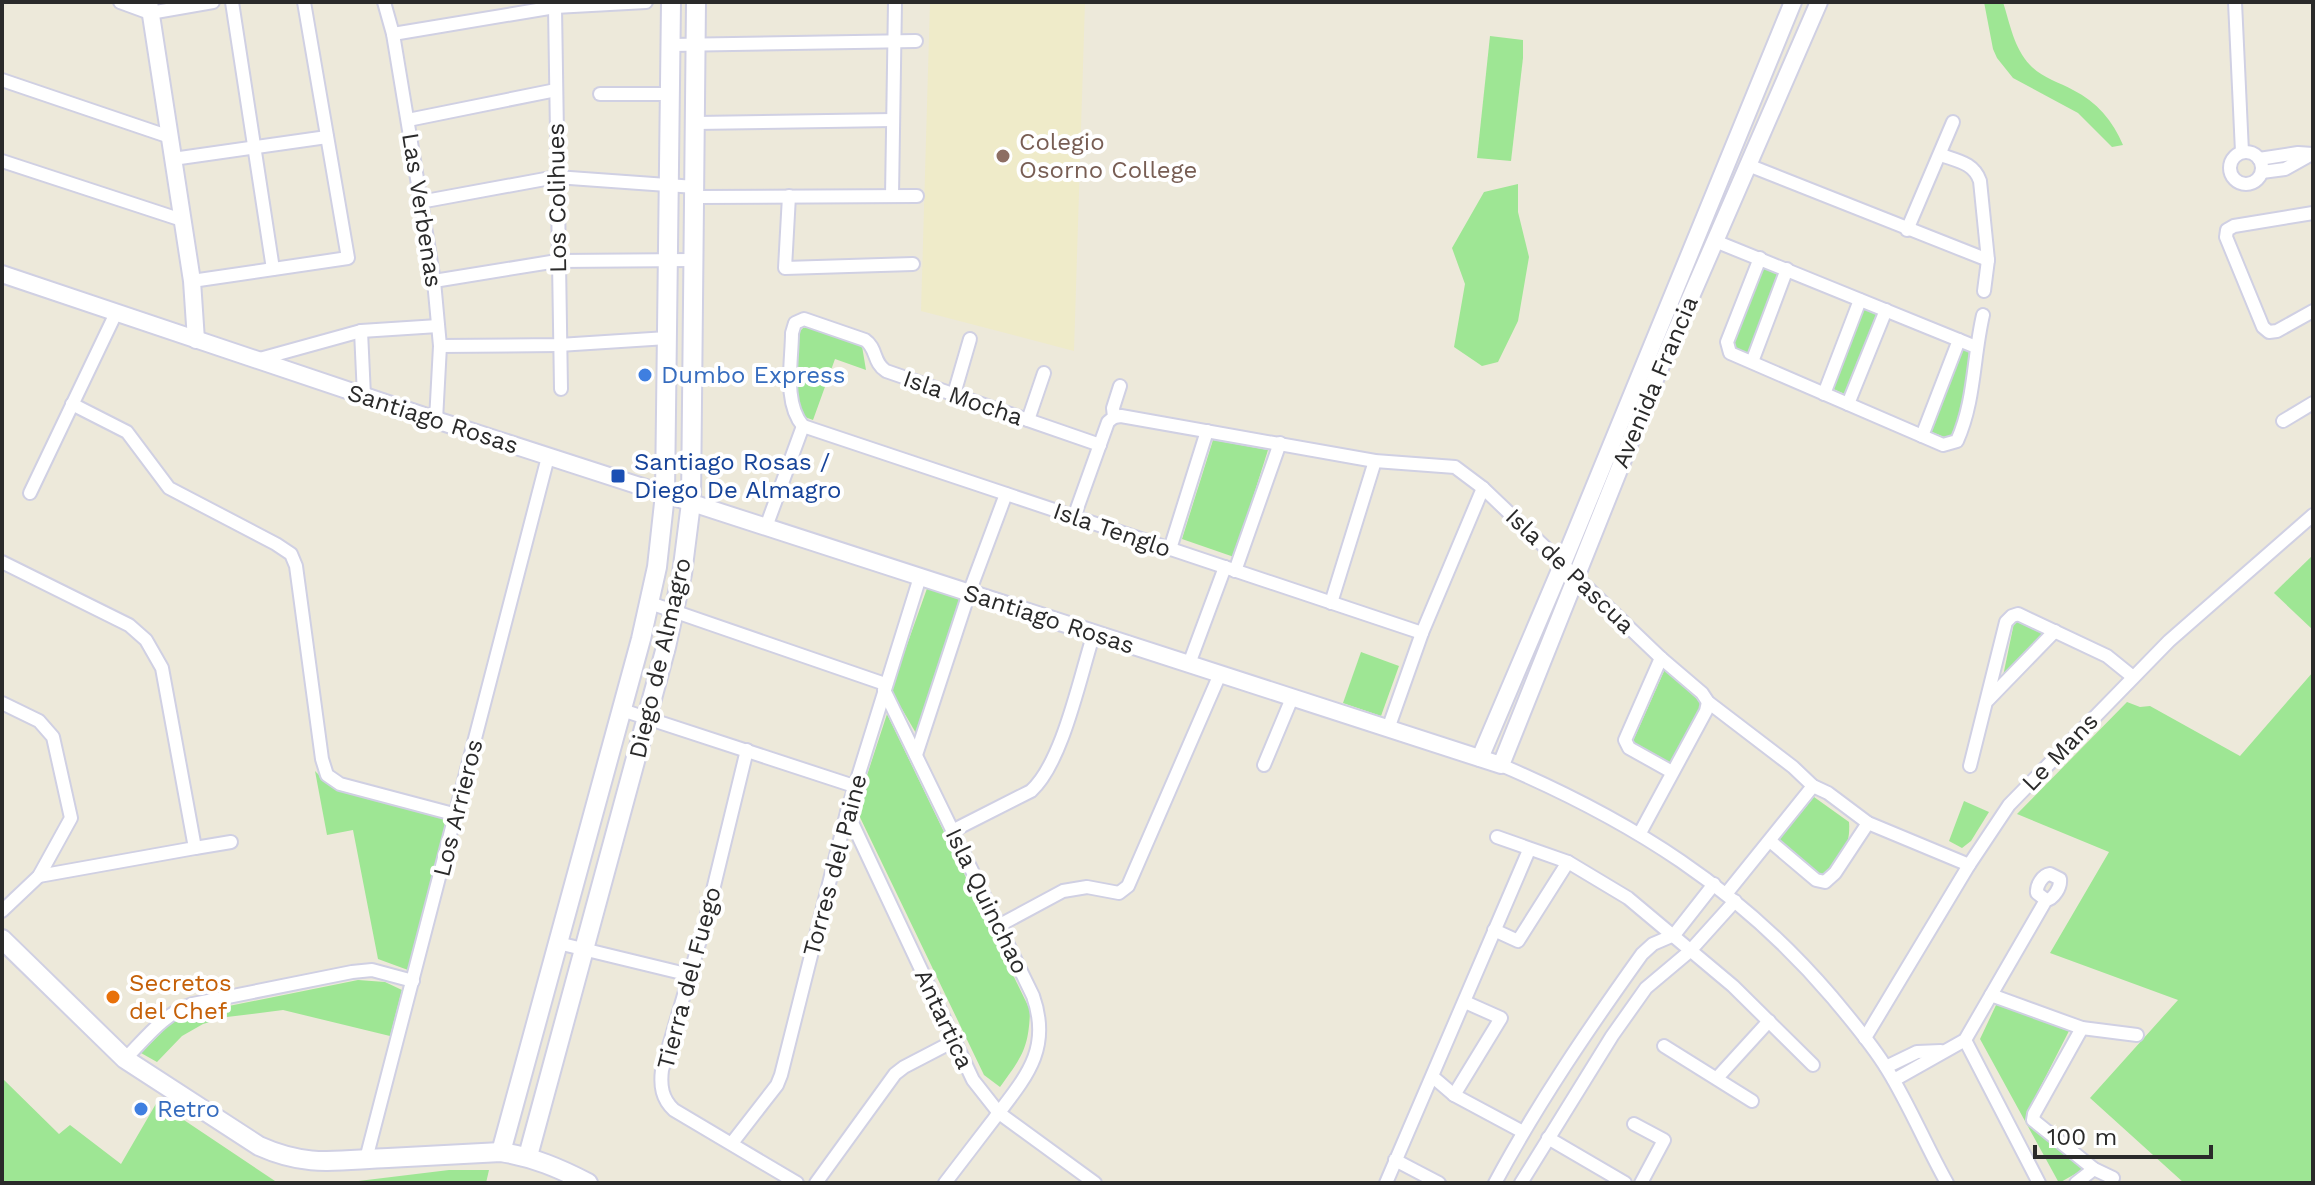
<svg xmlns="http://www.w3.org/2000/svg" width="2315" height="1185" font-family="'Work Sans',sans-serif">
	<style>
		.education { fill: #efebc9 }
		.green { fill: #9ee694 }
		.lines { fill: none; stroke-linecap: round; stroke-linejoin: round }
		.minor-casing { stroke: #d0d0e3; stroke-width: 16 }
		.tertiary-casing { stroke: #d0d0e3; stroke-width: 20 }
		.secondary-casing { stroke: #d0d0e3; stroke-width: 22 }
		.minor { stroke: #fff; stroke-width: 12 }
		.tertiary { stroke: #fff; stroke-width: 16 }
		.secondary { stroke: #fff; stroke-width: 18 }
		.education-dot { fill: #8d6e63; stroke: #fff; stroke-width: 3 }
		.shop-dot { fill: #3f7fe0; stroke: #fff; stroke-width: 3 }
		.transit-dot { fill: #1a4fb4; stroke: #fff; stroke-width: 3 }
		.food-dot { fill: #e8710a; stroke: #fff; stroke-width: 3 }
		.labels { text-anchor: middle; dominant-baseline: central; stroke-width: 8; stroke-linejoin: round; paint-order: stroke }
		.education-label { font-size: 24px; fill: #785e54; stroke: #fff; text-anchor: start }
		.street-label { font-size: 24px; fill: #2a2a2a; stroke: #fff }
		.shop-label { font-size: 24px; fill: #366cbe; stroke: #fff; text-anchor: start }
		.transit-label { font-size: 24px; fill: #164399; stroke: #fff; text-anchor: start }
		.food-label { font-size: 24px; fill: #c56008; stroke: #fff; text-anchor: start }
	</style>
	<rect width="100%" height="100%" fill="#ede9da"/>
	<path class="education" d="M930,2h155l-11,349 -153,-40z"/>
	<g class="green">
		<path d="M1984,2h19c7,22 11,46 27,63 12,13 29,17 43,25 24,12 40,31 50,55l-11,2 -34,-34 -65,-35 -16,-20 -4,-9z"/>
		<path d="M1490,36l33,4v18l-12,103 -34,-3z"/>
		<path d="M1518,184v28l11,45 -11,64 -20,41 -16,4 -28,-19 11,-63 -13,-36 32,-56z"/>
		<path d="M1764,267l16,7 -33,80 -16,-6z"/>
		<path d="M1864,307l16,7 -33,81 -16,-7z"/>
		<path d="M813,327l49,19 4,24 -31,-11 -22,61 -11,-4 -6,-12 2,-71 5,-5z"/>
		<path d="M1962,346l7,5c-2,25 3,75 -22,87l-18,-7z"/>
		<path d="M1213,440l55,10 -34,107 -52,-18z"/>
		<path d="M2313,555v75l-39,-37z"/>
		<path d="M930,580l37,13 -50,142 -26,-45z"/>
		<path d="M2021,620l29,11 -48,50 12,-58z"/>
		<path d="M1361,652l38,14 -18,50 -38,-13z"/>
		<path d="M1665,669l36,34 2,11 -29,50 -6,2 -32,-17 -3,-8z"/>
		<path d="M2313,672v511h-129l-94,-85 88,-98 -128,-47 59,-101 -92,-38 110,-112 13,5 10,-1 90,50z"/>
		<path d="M887,714l143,296c-1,38 -8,47 -30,77l-16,-12 -128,-266z"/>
		<path d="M315,771l13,13 10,6 110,30 -40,150 -30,-11 -25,-129 -26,5z"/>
		<path d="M1814,797l35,25c2,23 -8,39 -25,54l-11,-2 -34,-31 1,-5z"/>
		<path d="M1964,801l25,11 -18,29 -9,7 -13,-7z"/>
		<path d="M358,980l27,2 17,8 -12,46 -107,-26 -56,7 -24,7 -21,12 -25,26 -16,-9 31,-31 17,-8z"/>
		<path d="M1997,1003l72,28 -41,80 3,14 60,40 -32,18 -79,-144z"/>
		<path d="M2,1078l57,56 11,-9 51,39 36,-62 121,81h-276z"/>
		<path d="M449,1170h40l-3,13h-144z"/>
	</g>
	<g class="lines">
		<defs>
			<g id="minor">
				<path d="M120,2l30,11 63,-11"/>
				<path d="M232,2l41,267"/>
				<path d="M384,2l9,32 41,247 6,65 -4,74"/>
				<path d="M2235,2l7,150"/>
				<path d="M555,7l6,382"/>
				<path d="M393,34l162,-27 91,-5"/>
				<path d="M671,45l245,-4"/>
				<path d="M2,80l168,57"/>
				<path d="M600,94h70"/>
				<path d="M408,120l148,-30"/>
				<path d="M695,123l198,-3"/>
				<circle cx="2246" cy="168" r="16"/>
				<path d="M1941,155c17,6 33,8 39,26l8,79 -4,31"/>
				<path d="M173,159l154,-22"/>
				<path d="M2259,159l39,-6 15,1"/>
				<path d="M2,161l180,59"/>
				<path d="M1748,165l240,95"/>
				<path d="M2262,172l23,-3 25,-14"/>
				<path d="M789,196l-4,72 128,-4"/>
				<path d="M892,196l3,-194"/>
				<path d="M695,197l222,-1"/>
				<path d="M420,202l136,-25 139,10"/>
				<path d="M2313,213l-79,13 -7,4 -1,7 37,90 6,5 8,-1 36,-20"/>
				<path d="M1907,230l46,-108"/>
				<path d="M1715,241l261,106"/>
				<path d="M1760,258l-33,84 3,11 213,92 14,-4c18,-40 16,-83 26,-126"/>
				<path d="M192,281l156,-23 -44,-256"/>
				<path d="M434,281l123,-20 137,-1"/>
				<path d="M361,331l3,65"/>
				<path d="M440,346l119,-1 108,-7"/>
				<path d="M256,360l105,-29 77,-5"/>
				<path d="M1752,362l35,-93"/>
				<path d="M954,394l16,-55"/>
				<path d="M1824,394l36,-94"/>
				<path d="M72,404l55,28 42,56 107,56 15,10 5,12 26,193 5,16 13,9 117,31"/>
				<path d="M1848,404l38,-94"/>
				<path d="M1114,417l7,-1 254,45 80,6 28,21 178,170 41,35 6,9 85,65 20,19 15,7 40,30 101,42"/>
				<path d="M1028,420l16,-47"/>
				<path d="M2283,421l30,-18"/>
				<path d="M803,426l619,207"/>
				<path d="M803,426c-20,-23 -11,-65 -11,-93l3,-10 9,-4 61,21c12,8 8,23 21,31l214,74"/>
				<path d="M1922,436l37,-96"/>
				<path d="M30,493l86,-180"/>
				<path d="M1074,517l34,-95 6,-5 -1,-9 7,-22"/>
				<path d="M766,527l37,-101"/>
				<path d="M1170,549l37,-118"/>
				<path d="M2,562l127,63 17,15 16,28 33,180 -156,28"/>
				<path d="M1235,571l45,-128"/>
				<path d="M650,603l235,81"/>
				<path d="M1331,603l44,-142"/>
				<path d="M1661,658l-36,82 4,8 43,24"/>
				<path d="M1189,664l36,-97"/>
				<path d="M884,690l149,306c19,54 -8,82 -39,123 -16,21 -33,43 -49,64"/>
				<path d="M1988,700l67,-69"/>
				<path d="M2,703l37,18 14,16 18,81 -32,58 -37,35"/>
				<path d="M622,710l232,76"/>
				<path d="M1388,729l34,-96 61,-145"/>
				<path d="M747,750l-42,173 -43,147c-2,16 0,29 12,40l123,73"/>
				<path d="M916,755l53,-162 37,-99"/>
				<path d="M1264,765l28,-67"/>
				<path d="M1501,765c131,56 238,123 331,232 19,23 40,47 55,72 23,37 39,77 60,114"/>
				<path d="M1970,766l36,-144 6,-6 6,-2 89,42 26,21"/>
				<path d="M847,812l126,268 26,33 96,70"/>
				<path d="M952,831l79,-40c32,-29 49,-115 63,-158"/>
				<path d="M1640,833l66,-122 2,-9"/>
				<path d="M1497,837l71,25 60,36 105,88 80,79"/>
				<path d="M1770,841l46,39 9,2 10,-9 33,-50"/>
				<path d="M195,848l36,-6"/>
				<path d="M1726,894l87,-108"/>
				<path d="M998,926l65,-35 24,-4 32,6 9,-7 92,-212"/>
				<path d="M1494,930l24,11 50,-79"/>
				<path d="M558,943l132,32"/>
				<path d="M1991,995l91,33 55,7"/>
				<path d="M2082,1028l-48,86 -1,6 61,49 19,9"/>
				<path d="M1865,1038l104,-173 40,-60 160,-164 144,-126"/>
				<path d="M1965,1040l74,143"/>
				<path d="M1664,1046l88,55"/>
				<path d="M125,1059c21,-21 39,-46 68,-55l159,-32 20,-2 41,11"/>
				<path d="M1886,1067l31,-15 24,-1"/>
				<path d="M1433,1077l21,18 69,37"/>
				<path d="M1717,1078l52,-57"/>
				<path d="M1894,1080l71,-40 81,-140c8,-1 15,-13 14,-21l-10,-5c-8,1 -14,12 -13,19l9,7"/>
				<path d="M1454,1095l47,-77 -36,-16"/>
				<path d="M1634,1124l30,16 -23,43"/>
				<path d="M1548,1138l77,45"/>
				<path d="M732,1143l45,-58 4,-10 66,-263 73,-235"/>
				<path d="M366,1159l182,-702"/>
				<path d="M1395,1160l44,23"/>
				<path d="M816,1183l79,-109 9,-7 50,-26"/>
				<path d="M1386,1183l143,-333"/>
				<path d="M1495,1183c43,-80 94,-155 147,-229l11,-10 21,-9 40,-51"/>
				<path d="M1521,1183l91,-147 34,-48 44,-37 45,-50"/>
				<path d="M2076,1183l18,-14"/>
			</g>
			<g id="tertiary">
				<path d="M149,2l43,279 4,59"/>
				<path d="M2,274l434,146 1065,345 155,-388 163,-375"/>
				<path d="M1480,758l83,-195 230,-561"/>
			</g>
			<g id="secondary">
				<path d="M2,939l123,120 134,87c49,22 78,14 129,12 37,-2 75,-4 113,-6 32,5 58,16 87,31"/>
				<path d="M501,1152l140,-513 16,-72 8,-73 6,-492"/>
				<path d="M528,1156l138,-509 16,-73 9,-71 5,-501"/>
			</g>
		</defs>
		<use href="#minor" class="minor-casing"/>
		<use href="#tertiary" class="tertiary-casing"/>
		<use href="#secondary" class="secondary-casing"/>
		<use href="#minor" class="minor"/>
		<use href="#tertiary" class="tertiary"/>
		<use href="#secondary" class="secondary"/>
	</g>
	<circle class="education-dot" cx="1003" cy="156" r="8"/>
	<g class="shop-dot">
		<circle cx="645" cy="375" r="8"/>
		<circle cx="141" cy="1109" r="8"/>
	</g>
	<rect class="transit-dot" x="610" y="468" width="16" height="16" rx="4"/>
	<circle class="food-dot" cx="113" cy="997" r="8"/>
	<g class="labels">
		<g class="education-label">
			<text x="1019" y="142">Colegio<tspan x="1019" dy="28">Osorno College</tspan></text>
		</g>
		<g class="street-label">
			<text transform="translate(557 198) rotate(-91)">Los Colihues</text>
			<text transform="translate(422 210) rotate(81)">Las Verbenas</text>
			<text transform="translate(1655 382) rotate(-67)">Avenida Francia</text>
			<text transform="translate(963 398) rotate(19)">Isla Mocha</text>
			<text transform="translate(433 419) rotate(18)">Santiago Rosas</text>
			<text transform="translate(1112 530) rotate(19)">Isla Tenglo</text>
			<text transform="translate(1570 571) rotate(44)">Isla de Pascua</text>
			<text transform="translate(1049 619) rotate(18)">Santiago Rosas</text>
			<text transform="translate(660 658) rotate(-77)">Diego de Almagro</text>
			<text transform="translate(2060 752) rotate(-46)">Le Mans</text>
			<text transform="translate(458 808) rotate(-76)">Los Arrieros</text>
			<text transform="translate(835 865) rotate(-75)">Torres del Paine</text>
			<text transform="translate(987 901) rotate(64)">Isla Quinchao</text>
			<text transform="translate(689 978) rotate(-75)">Tierra del Fuego</text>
			<text transform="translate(944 1019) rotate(65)">Antartica</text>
		</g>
		<g class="shop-label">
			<text x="661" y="375">Dumbo Express</text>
			<text x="157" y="1109">Retro</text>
		</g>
		<g class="transit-label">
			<text x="634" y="462">Santiago Rosas /<tspan x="634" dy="28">Diego De Almagro</tspan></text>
		</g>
		<g class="food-label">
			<text x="129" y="983">Secretos<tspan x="129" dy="28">del Chef</tspan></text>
		</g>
	</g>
	<rect width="2315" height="1185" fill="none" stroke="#2a2a2a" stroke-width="8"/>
	<path d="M2035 1145v12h176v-12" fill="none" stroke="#2a2a2a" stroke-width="4"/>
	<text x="2047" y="1145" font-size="24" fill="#2a2a2a" stroke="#ffffff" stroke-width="6" paint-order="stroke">100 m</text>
</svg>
